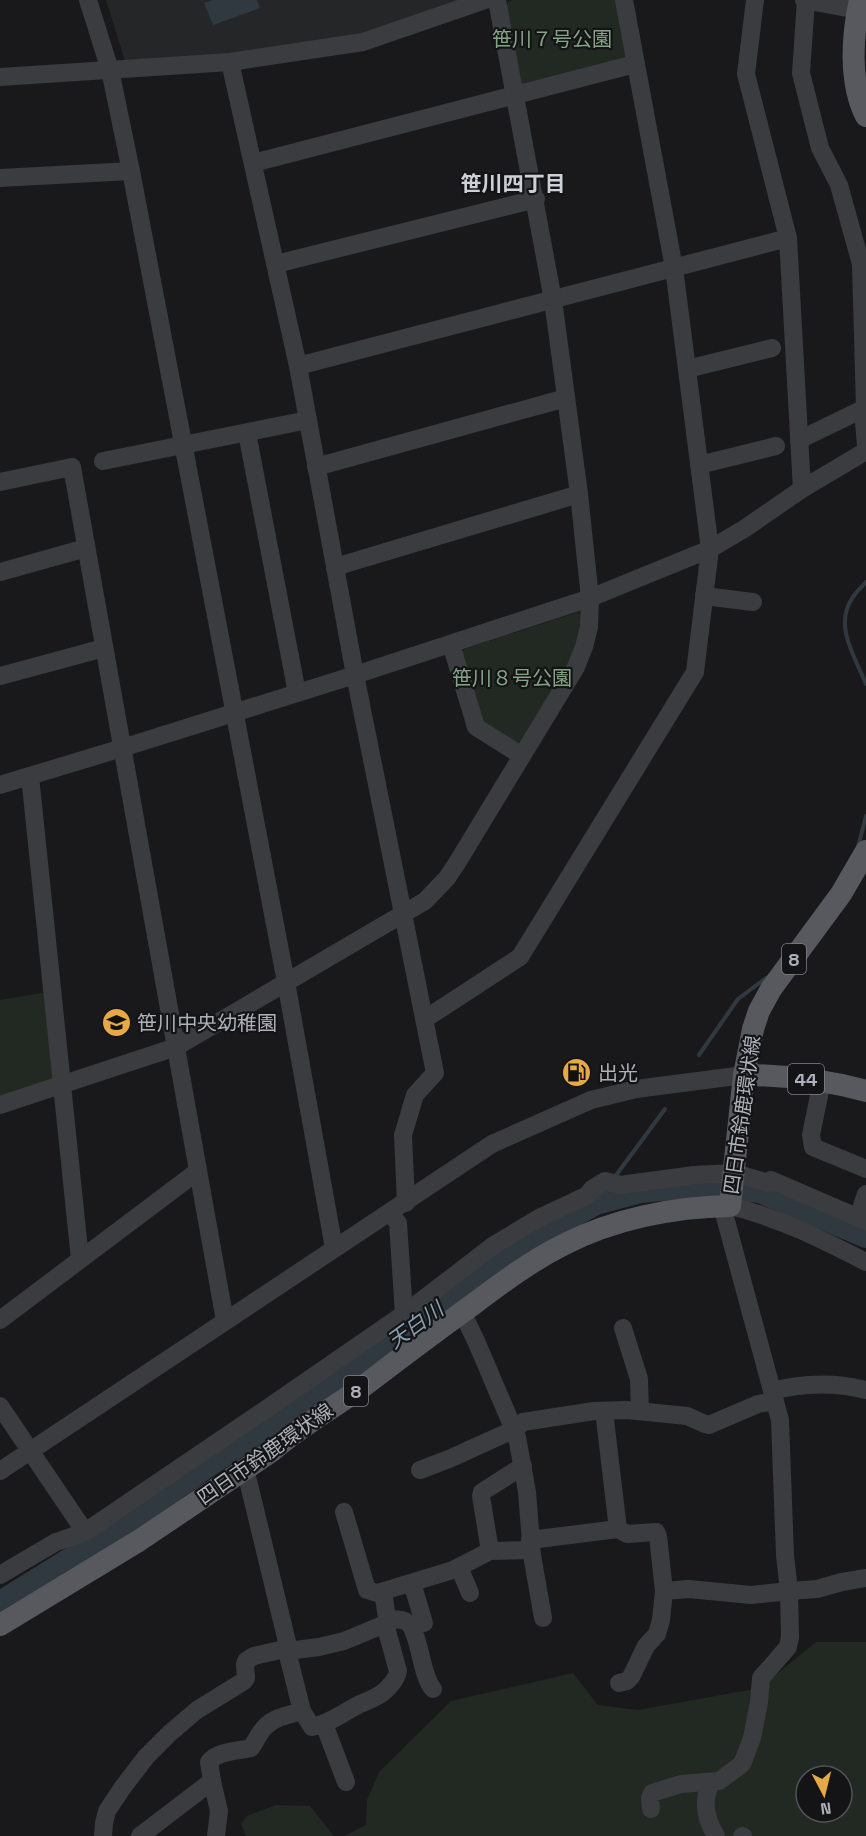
<svg xmlns="http://www.w3.org/2000/svg" width="866" height="1836" font-family="'Space Grotesk','Noto Sans JP',sans-serif">
	<style>
		.built { fill: #252628 }
		.green { fill: #212922; fill-rule: evenodd }
		.water { fill: #30393f }
		.lines { fill: none; stroke-linecap: round; stroke-linejoin: round }
		.stream { stroke: #30393f; stroke-width: 4 }
		.river { stroke: #30393f; stroke-width: 24 }
		.minor { stroke: #3b3c40; stroke-width: 18 }
		.major { stroke: #57595f; stroke-width: 22 }
		.labels { text-anchor: middle; dominant-baseline: central; stroke-width: 4.5; stroke-linejoin: round; paint-order: stroke }
		.shield { fill: #141416; stroke: #7f8289; stroke-width: 1.5 }
		.shield-label { font-size: 18px; font-weight: bold; fill: #adb1ba }
		.park-label { font-size: 20px; fill: #85a485; stroke: #141416 }
		.poi-label { font-size: 20px; fill: #adb1ba; stroke: #141416; text-anchor: start }
		.street-label { font-size: 20px; fill: #adb1ba; stroke: #141416 }
		.neighbourhood-label { font-size: 21px; font-weight: bold; fill: #cdd0d6; stroke: #141416 }
		.water-label { font-size: 21px; font-style: italic; fill: #86a0b2; stroke: #141416 }
	</style>
	<rect width="100%" height="100%" fill="#19191b"/>
	<path class="built" d="M106,0h355l-98,34 -144,23 -94,4z"/>
	<g class="green">
		<path d="M514,0h104l10,55 -3,5 -99,27 -5,-3 -15,-77 3,-6z"/>
		<path d="M578,612l4,5c-5,47 -37,88 -61,127l-6,1 -33,-21 -21,-70 3,-5z"/>
		<path d="M42,993l5,2 8,80 -4,5 -51,16v-96z"/>
		<path d="M816,1642h50v194h-522l22,-11 1,-25 12,-28 72,-71 122,-28 25,32 40,5 122,-22zM806,1776h36v36h-36z"/>
		<path d="M276,1805l34,1 24,30h-88l-5,-12 6,-8z"/>
	</g>
	<path class="water" d="M213,0h44l3,8 -47,17 -9,-22z"/>
	<g class="lines">
		<g class="stream">
			<path d="M866,582c-4,5 -10,10 -13,15 -20,28 2,60 13,87"/>
			<path d="M858,847l8,-31"/>
			<path d="M699,1055l39,-56 28,-21"/>
			<path d="M614,1178l51,-69"/>
			<path d="M596,1203l10,-14"/>
		</g>
		<path class="river" d="M0,1603l97,-60 110,-77 160,-106 169,-124 60,-33 45,-12 60,-6 59,6 106,45"/>
		<g class="minor">
			<path d="M88,0l22,70 21,101 155,811 48,266"/>
			<path d="M755,0l-9,74 42,164 14,251"/>
			<path d="M804,0l54,10"/>
			<path d="M230,62l68,304 57,309 80,398 -20,22 -12,40 3,68"/>
			<path d="M0,77l230,-15 133,-20 122,-42"/>
			<path d="M253,163l382,-99"/>
			<path d="M0,178l131,-7"/>
			<path d="M276,264l260,-65"/>
			<path d="M298,366l490,-128"/>
			<path d="M687,369l85,-21"/>
			<path d="M863,410l3,36"/>
			<path d="M247,433l50,260"/>
			<path d="M799,440l66,-32 -4,-144 -22,-79 -19,-37 -19,-75 5,-73"/>
			<path d="M103,461l205,-41"/>
			<path d="M699,465l77,-19"/>
			<path d="M316,467l250,-69"/>
			<path d="M0,482l72,-15 153,854"/>
			<path d="M335,567l244,-73"/>
			<path d="M0,572l86,-24"/>
			<path d="M704,596l49,6"/>
			<path d="M451,644l25,83 46,29"/>
			<path d="M0,676l104,-28"/>
			<path d="M30,776l50,483"/>
			<path d="M0,785l122,-37 233,-73 235,-77 120,-49 34,-20 58,-40 64,-38"/>
			<path d="M425,1019l95,-62 175,-285 15,-123 -36,-281 -50,-268"/>
			<path d="M822,1081l-11,54 2,12 53,22"/>
			<path d="M0,1105l176,-58 249,-146 22,-23 10,-15 119,-196 8,-20 5,-20 1,-29 -11,-104 -26,-194 -56,-300"/>
			<path d="M722,1206l58,214 5,135 4,36 28,-2 25,-7 24,-4"/>
			<path d="M730,1206c48,11 93,34 136,56"/>
			<path d="M390,1213l8,10 6,91 20,26"/>
			<path d="M858,1218l8,-24"/>
			<path d="M462,1312l14,29 41,96 10,55 5,63 11,63"/>
			<path d="M0,1320l198,-149"/>
			<path d="M623,1328l16,51 1,32"/>
			<path d="M772,1391c31,-8 62,-9 94,-1"/>
			<path d="M0,1406l85,126"/>
			<path d="M604,1411l14,118"/>
			<path d="M245,1468l44,182"/>
			<path d="M420,1470l29,-11 66,-30 8,-7 71,-11 33,-1 60,6 18,8 4,1 49,-21 17,-3"/>
			<path d="M0,1471l492,-327 99,-44 45,-11 108,-14"/>
			<path d="M344,1512l23,78 10,3 76,-23 37,-19 41,-1"/>
			<path d="M530,1540l88,-11 9,5 29,-2 2,4 6,55 -3,29 -4,14 -11,12 -15,31 -4,4 -8,2"/>
			<path d="M490,1551l-9,-55 1,-4 41,-26"/>
			<path d="M459,1567l11,26"/>
			<path d="M0,1575l56,-33 29,-10 171,-116 148,-102 90,-69 45,-27 47,-22 6,-7 13,-8 15,4 74,-10 40,-2 35,10 2,-3 95,41"/>
			<path d="M412,1583l12,40"/>
			<path d="M386,1621c6,-1 13,-3 19,0 15,6 15,54 28,68"/>
			<path d="M302,1711l10,16c17,-3 32,-15 48,-23 7,-3 15,-6 21,-10 7,-5 16,-15 17,-23l-13,-47"/>
			<path d="M324,1724l22,58"/>
			<path d="M212,1781l7,30 -3,25"/>
			<path d="M711,1782c-9,19 -6,36 5,54"/>
			<path d="M651,1809l-1,-11 2,-5 29,-9 38,-3 23,-17 10,-26 7,-36 2,-24 27,-31 2,-10 -1,-46 -38,4 -62,-6 -25,2"/>
			<path d="M103,1836l1,-13 3,-12 16,-24 23,-30 24,-24 27,-23 47,-29 2,-3 -1,-14 1,-3 8,-5 35,-8"/>
			<path d="M140,1836l72,-55 -3,-19c8,-11 29,-11 42,-14 5,-7 8,-15 14,-21 9,-10 24,-12 37,-16l-15,-60 32,-4 25,-6 41,-17 2,-6 -4,-26"/>
			<path d="M742,1836h1"/>
		</g>
		<g class="major">
			<path d="M860,0c-8,36 -11,83 6,116"/>
			<path d="M744,1075c42,0 82,5 122,16"/>
			<path d="M0,1625l140,-85 132,-89c30,-26 65,-45 97,-69 35,-27 70,-53 106,-79 28,-21 56,-42 88,-58 50,-26 110,-38 167,-39l14,-131 9,-46 6,-18 12,-22 70,-95 25,-43"/>
		</g>
	</g>
	<defs>
		<symbol id="school-disc" viewBox="-11 -11 22 22"><circle r="9.5" fill="#e7a946" stroke="#141416"/><path d="M0-5L7-2L0 1L-7-2ZM-4 1L0 2.5L4 1V4Q0 6-4 4Z" fill="#111"/></symbol>
		<symbol id="fuel-disc" viewBox="-11 -11 22 22"><circle r="9.5" fill="#e7a946" stroke="#141416"/><path d="M-5.5-6h7V0h2V4h1.3V-2.5L3-4.5l.8-.8L6-3V5H2.5V1h-1V6h-7ZM-4.2-4.7v3.2H.2V-4.7Z" fill="#111"/></symbol>
	</defs>
	<g fill-rule="evenodd">
		<use href="#school-disc" x="100" y="1006" width="33" height="33"/>
		<use href="#fuel-disc" x="560" y="1056" width="33" height="33"/>
	</g>
	<g class="labels">
		<g class="shield">
			<rect x="782" y="944" width="24" height="30" rx="4.5"/>
			<rect x="788" y="1064" width="36" height="30" rx="4.5"/>
			<rect x="344" y="1376" width="24" height="30" rx="4.5"/>
		</g>
		<g class="shield-label">
			<text x="794" y="959">8</text>
			<text x="806" y="1079">44</text>
			<text x="356" y="1391">8</text>
		</g>
		<g class="park-label">
			<text x="552" y="39">笹川７号公園</text>
			<text x="512" y="678">笹川８号公園</text>
		</g>
		<g class="poi-label">
			<text x="137" y="1023">笹川中央幼稚園</text>
			<text x="598" y="1073">出光</text>
		</g>
		<g class="street-label">
			<text transform="translate(742 1115) rotate(-82)">四日市鈴鹿環状線</text>
			<text transform="translate(265 1454) rotate(-35)">四日市鈴鹿環状線</text>
		</g>
		<g class="neighbourhood-label">
			<text x="513" y="183">笹川四丁目</text>
		</g>
		<g class="water-label">
			<text transform="translate(415 1325) rotate(-36)">天白川</text>
		</g>
	</g>
	<g transform="translate(824 1794) rotate(173)"><circle r="28" fill="#141416" stroke="#515358" stroke-width="1.5"/>
	<path d="M0-4.5L10 22L0 15L-10 22Z" fill="#e7a946"/>
	<text y="-9" font-size="16" font-weight="bold" text-anchor="middle" fill="#adb1ba">N</text>
	</g>
</svg>
